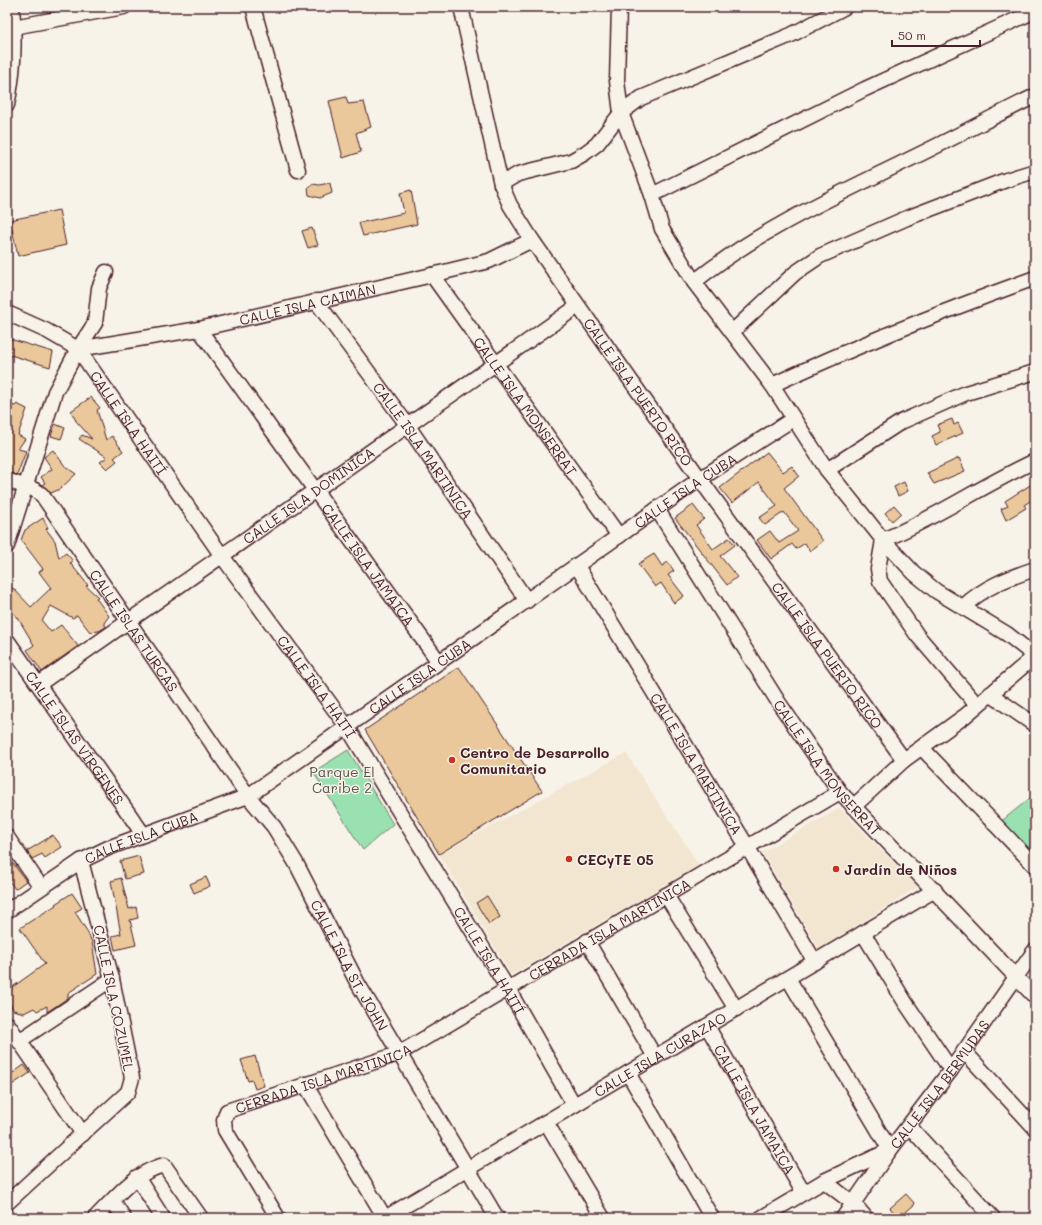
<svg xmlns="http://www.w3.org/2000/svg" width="1042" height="1225" font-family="Mali,sans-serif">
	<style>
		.built { fill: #f3e6d1 }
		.green { fill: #99e1b0; stroke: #72806e }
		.building { fill: #eac89b; stroke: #4a1f2b }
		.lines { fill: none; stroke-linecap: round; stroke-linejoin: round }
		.minor-casing { stroke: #4a1f2b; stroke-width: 17 }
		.minor { stroke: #f7f3e8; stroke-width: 14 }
		.poi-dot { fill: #c8321e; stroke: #f7f3e8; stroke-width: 1.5 }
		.labels { text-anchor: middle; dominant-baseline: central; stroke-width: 3; stroke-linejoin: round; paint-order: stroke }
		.street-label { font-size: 14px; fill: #4a1f2b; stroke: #f7f3e8 }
		.poi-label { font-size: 14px; font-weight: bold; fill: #4a1f2b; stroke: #f7f3e8; text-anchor: start }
		.park-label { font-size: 14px; fill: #5e504c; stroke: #f7f3e8 }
	</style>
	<rect width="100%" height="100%" fill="#f7f3e8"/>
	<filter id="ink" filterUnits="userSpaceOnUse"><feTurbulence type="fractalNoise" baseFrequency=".025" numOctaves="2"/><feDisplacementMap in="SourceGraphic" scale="8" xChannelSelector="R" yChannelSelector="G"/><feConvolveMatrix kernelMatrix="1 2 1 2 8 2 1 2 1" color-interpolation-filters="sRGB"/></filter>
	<g filter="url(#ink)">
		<g class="built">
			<path d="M626,753l73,112 -188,110 -72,-121z"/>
			<path d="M840,808l78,79 -99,62 -57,-97z"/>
		</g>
		<g class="green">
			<path d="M348,750l45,74 -30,26 -50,-78z"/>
			<path d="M1035,794v67l-37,-37z"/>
		</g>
		<g class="building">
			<path d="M346,97l2,7 16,-2 7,25 -15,6 5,19 -18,6 -14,-57z"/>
			<path d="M330,183l2,10 -12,5 -11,-3 -1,-7 5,-4 6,1z"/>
			<path d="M411,190l6,34 -54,12 -4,-13 45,-10 -4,-20z"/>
			<path d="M59,210l7,35 -48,11 -8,-36z"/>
			<path d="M312,228l6,17 -10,3 -6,-17z"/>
			<path d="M10,339l43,13 -3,15 -43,-13z"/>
			<path d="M91,397l9,11 -3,2 9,30 6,-4 11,15 -9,7 3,3 -10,8 -7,-7 7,-5 -28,-18 3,-4 10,4 -16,-18 -5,-10z"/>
			<path d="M7,404l8,2 2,-2 10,5 -9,26 7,4 -7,10 8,2 -9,24 -10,-3z"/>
			<path d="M952,419l2,6 4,-2 5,10 -27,12 -4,-9 8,-4 -3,-7z"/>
			<path d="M55,424l10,4 -4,11 -10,-3z"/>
			<path d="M53,450l12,16 11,8 -16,15 -9,4 -9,-8 3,-2 -4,-6 11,-8 -8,-12z"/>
			<path d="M767,452l16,20 9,-6 7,10 -15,12 39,53 -13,10 -5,-8 -9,6 -4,-5 -21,15 -14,-19 13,-9 9,12 19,-12 -14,-19 -19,13 -6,-7 18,-12 -18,-24 -27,21 -12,-15z"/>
			<path d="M959,458l6,13 -31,13 -7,-11z"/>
			<path d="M904,482l4,9 -10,5 -4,-9z"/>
			<path d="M1035,482v16l-11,7 2,3 -20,12 -5,-11 7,-3 -3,-5z"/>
			<path d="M693,505l11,14 -8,6 17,24 16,-11 6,7 -15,11 17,21 -10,8 -52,-67z"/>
			<path d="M894,505l7,8 -9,8 -7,-8z"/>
			<path d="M43,518l5,10 -2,1 9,12 4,17 7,-5 7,8 -3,2 18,22 -2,1 12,11 -2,1 13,18 -5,7 2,4 -7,4 -9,1 -13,-17 -4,3 -22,-12 -9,15 9,11 10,-7 17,21 -36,26 -15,-22 7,-5 -16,-27 -11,-13v-12l6,-5 18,19 20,-19 -12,-16 4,-3 -22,-29 4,-10z"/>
			<path d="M654,554l8,12 6,-4 6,9 -6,4 16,21 -10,7 -13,-20 -6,4 -17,-23z"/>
			<path d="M459,667l83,124 -103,63 -74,-124z"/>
			<path d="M53,835l9,12 -17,11 -3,-4 -10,5 -5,-8z"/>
			<path d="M7,855l19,26 -11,8 -8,-11z"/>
			<path d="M139,856l5,18 -19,5 -5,-18z"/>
			<path d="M206,877l4,9 -16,7 -4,-9z"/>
			<path d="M121,878l8,31 7,-2 2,11 -8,2 6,25 -21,5 -3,-14 9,-2 -10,-53z"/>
			<path d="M72,893l10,15 -7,4 12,19 5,11 5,32 -29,19v5l-21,14v-6l-10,5 -3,-3 -10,5 -11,-3 -6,-14v-5l38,-27 -25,-36 36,-23 -1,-1z"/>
			<path d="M487,896l13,21 -11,7 -13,-21z"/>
			<path d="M255,1056l9,30 -9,3 -3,-9 -4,1 -7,-21z"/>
			<path d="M7,1064l6,9 11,-8 6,8 -23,15z"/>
			<path d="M906,1194l9,10 -16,14 -9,-10z"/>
		</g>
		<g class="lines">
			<defs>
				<g id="minor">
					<path d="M253,7l45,163"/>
					<path id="s1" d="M461,7l40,177 9,21 22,35 168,239 204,281"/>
					<path d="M619,7l-2,74 4,32 31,82 10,34 32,53 78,103 55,85 56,70 31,33 22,18 71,43 28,22"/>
					<path d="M13,27l111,-20"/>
					<path d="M7,105c7,-32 8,-65 5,-98"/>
					<path d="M501,184l17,-10 53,-13 14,-8 12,-9 24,-31 20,-15 150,-63 54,-28"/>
					<path d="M652,195l213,-106 170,-78"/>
					<path id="s2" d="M432,275l187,261"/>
					<path d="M694,282c65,-52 139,-85 214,-122 42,-20 84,-43 127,-64"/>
					<path id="s3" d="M316,301l92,125 119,175"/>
					<path id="s4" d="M7,313l40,18 31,18 144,207 126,172 160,261 66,116"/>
					<path id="s5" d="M199,329l240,333"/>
					<path d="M732,332l63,-59 25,-17 87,-38 99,-38 29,-9"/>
					<path id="s6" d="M78,349l121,-20 233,-54 57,-14 43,-21"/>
					<path d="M772,385c86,-40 174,-75 263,-107"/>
					<path d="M827,470l74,-48 65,-29 69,-21"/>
					<path id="s7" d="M7,480l28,10 7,5 206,301 26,31 22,36 61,119 140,236"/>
					<path id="s8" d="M657,509l122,194 61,89 195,205"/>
					<path d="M883,540l-5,29 2,12 37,54 60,70"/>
					<path d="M883,540c53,-22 100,-55 152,-79"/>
					<path d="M7,546l48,-154 23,-43 17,-26 4,-35 7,-16"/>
					<path id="s9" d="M577,566l171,282 67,114"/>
					<path d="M963,607c21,-20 45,-29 72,-38"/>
					<path id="s10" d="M7,640l136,194"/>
					<path id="s11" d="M39,684l539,-378"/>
					<path d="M990,694l45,31"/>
					<path d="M922,748l113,118"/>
					<path d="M853,807l51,-47 61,-44 70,-60"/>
					<path d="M7,837l34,50"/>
					<path d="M666,895l70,114"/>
					<path id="s12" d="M7,911l74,-50 27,-13 140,-52 452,-317 93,-60"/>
					<path d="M863,933l42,69 46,68"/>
					<path d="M587,941l68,116"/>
					<path d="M7,1023l76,111"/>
					<path id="s13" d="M707,1026l96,166"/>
					<path d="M19,1041l93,-62"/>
					<path d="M964,1051l71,77"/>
					<path d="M628,1073l84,145"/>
					<path d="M305,1084l80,134"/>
					<path d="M546,1122l57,96"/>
					<path d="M909,1126l84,92"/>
					<path d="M137,1177l26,41"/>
					<path d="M824,1181l30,23 12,14"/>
					<path d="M113,1201l11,17"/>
					<path d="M7,1203l121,-111 4,-14 -20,-99 -31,-118"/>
					<path d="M95,1218c20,-20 40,-46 69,-53l37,53"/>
					<path id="s14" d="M278,1218l-53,-88 -1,-10 3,-9 171,-57 12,-7 430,-255"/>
					<path id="s15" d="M385,1218l550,-328"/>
					<path d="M761,1218l63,-37 66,-31 -102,-172"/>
					<path id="s16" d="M843,1218l47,-68 61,-80 84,-120"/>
				</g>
			</defs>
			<use href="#minor" class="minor-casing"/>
			<use href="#minor" class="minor"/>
		</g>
	</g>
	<g class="poi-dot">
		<circle cx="452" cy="760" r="4"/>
		<circle cx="569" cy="859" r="4"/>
		<circle cx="836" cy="869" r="4"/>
	</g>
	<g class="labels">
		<g class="street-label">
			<text stroke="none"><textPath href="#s6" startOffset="234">CALLE ISLA CAIMÁN</textPath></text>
			<text stroke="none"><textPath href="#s1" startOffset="431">CALLE ISLA PUERTO RICO</textPath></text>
			<text stroke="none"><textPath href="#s2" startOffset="161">CALLE ISLA MONSERRAT</textPath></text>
			<text stroke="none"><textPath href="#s4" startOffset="169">CALLE ISLA HAITÍ</textPath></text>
			<text stroke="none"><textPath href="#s3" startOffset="184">CALLE ISLA MARTINICA</textPath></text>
			<text stroke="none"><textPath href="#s12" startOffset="802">CALLE ISLA CUBA</textPath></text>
			<text stroke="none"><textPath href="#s11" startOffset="329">CALLE ISLA DOMINICA</textPath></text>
			<text stroke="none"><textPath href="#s5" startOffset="290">CALLE ISLA JAMAICA</textPath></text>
			<text stroke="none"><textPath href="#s7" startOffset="202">CALLE ISLAS TURCAS</textPath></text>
			<text stroke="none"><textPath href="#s1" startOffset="755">CALLE ISLA PUERTO RICO</textPath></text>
			<text stroke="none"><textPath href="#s12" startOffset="478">CALLE ISLA CUBA</textPath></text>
			<text stroke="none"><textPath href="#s4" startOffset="493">CALLE ISLA HAITÍ</textPath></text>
			<text stroke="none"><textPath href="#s10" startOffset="119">CALLE ISLAS VÍRGENES</textPath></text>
			<text stroke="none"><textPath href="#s9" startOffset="231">CALLE ISLA MARTINICA</textPath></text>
			<text stroke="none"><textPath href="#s8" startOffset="310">CALLE ISLA MONSERRAT</textPath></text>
			<text stroke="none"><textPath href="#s12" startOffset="154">CALLE ISLA CUBA</textPath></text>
			<text stroke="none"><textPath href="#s14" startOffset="548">CERRADA ISLA MARTINICA</textPath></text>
			<text stroke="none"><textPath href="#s4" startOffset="817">CALLE ISLA HAITÍ</textPath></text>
			<text stroke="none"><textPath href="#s7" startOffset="601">CALLE ISLA ST. JOHN</textPath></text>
			<text transform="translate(114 998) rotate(78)">CALLE ISLA COZUMEL</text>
			<text stroke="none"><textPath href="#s15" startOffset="320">CALLE ISLA CURAZAO</textPath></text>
			<text stroke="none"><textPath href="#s14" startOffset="224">CERRADA ISLA MARTINICA</textPath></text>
			<text stroke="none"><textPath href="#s16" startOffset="165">CALLE ISLA BERMUDAS</textPath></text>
			<text stroke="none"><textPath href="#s13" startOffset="96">CALLE ISLA JAMAICA</textPath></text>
		</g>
		<g class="poi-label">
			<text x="460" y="752">Centro de Desarrollo<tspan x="460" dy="16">Comunitario</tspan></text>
			<text x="577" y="859">CECyTE 05</text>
			<text x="844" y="869">Jardín de Niños</text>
		</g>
		<g class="park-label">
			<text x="342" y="771">Parque El<tspan x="342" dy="16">Caribe 2</tspan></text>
		</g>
	</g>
	<rect width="1042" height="1225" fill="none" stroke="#f7f3e8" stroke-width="24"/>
	<rect x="12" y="12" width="1018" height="1201" fill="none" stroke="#4a1f2b" stroke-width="1.5" filter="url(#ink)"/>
	<path d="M892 40v6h88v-6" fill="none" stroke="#4a1f2b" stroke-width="2"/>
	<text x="898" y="40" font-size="12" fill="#4a1f2b" stroke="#f7f3e8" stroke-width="3" paint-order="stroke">50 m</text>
</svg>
